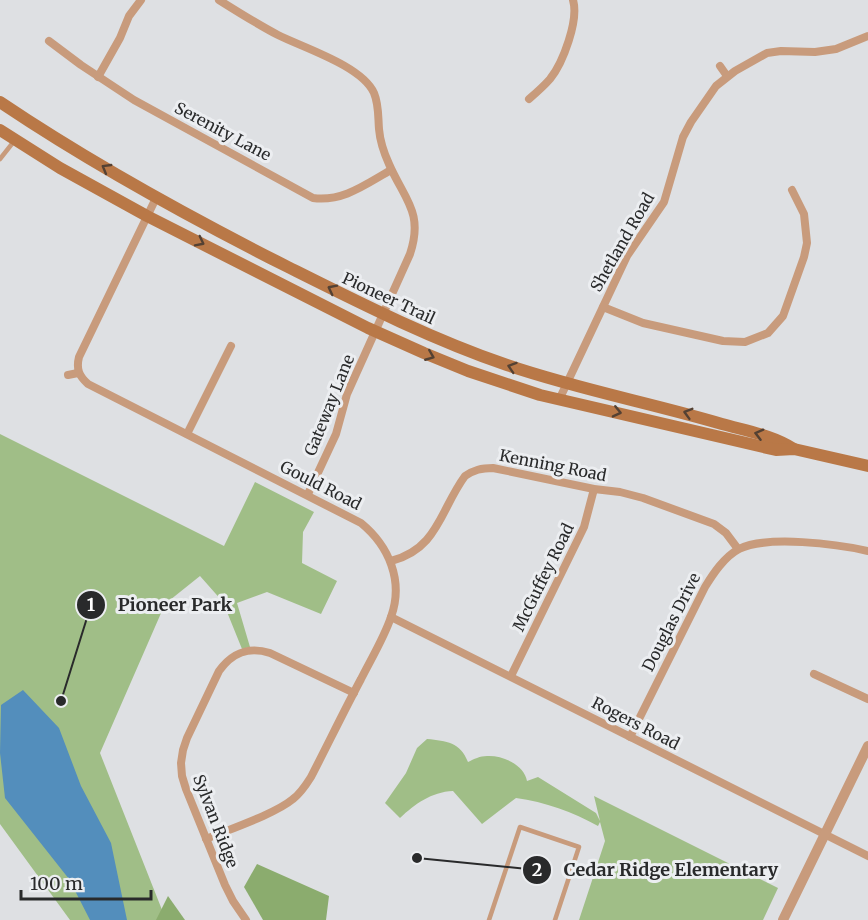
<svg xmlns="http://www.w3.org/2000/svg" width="868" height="920" font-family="Merriweather,serif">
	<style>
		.green { fill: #a0be87 }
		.forest { fill: #8bac6e }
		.water { fill: #538ebc }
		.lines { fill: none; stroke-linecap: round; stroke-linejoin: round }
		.service { stroke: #c89b7c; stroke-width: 4.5 }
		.minor { stroke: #c89b7c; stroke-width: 8 }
		.tertiary { stroke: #c89b7c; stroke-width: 10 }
		.secondary { stroke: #b97847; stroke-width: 12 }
		.oneway { stroke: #544133 }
		.labels { text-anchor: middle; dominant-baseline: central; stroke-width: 6; stroke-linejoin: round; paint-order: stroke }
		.street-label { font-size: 16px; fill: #292a2b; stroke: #eceef1 }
		.leader { fill: none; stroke: #292a2b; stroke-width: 2 }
		.callout-dot { fill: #292a2b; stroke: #eceef1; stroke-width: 2 }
		.mark-label { font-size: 18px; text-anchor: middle; font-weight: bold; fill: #fff }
		.callout-label { font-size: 18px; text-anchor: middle; font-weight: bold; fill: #292a2b; stroke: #eceef1; stroke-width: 6; stroke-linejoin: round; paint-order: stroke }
	</style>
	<rect width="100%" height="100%" fill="#dee0e3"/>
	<g class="green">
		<path d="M0,434l224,112 31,-64 59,30 -11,20 -1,31 35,18 -16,33 -54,-22 -30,11 13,44 -8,2 -19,-47 -23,-26 -35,28 -65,149 66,167h-96l-70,-96z"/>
		<path d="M427,739c20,2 33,3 41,23 6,-3 12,-6 19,-6 16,-1 37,9 40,25l11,-4 58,36 4,8 -6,-25 184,92 -15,32h-184l26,-79 -5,-19 -2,4c-25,-14 -53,-24 -82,-28l-34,26 -29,-33c-22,1 -38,13 -53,27l-15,-15 21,-30 11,-25z"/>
	</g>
	<g class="forest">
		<path d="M257,864l72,32 -3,24h-63l-19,-33z"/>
		<path d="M168,896l17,24h-29z"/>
	</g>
	<path class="water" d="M23,690l36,38 22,58 30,57 16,77h-37l-21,-41 -64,-81 -5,-45 1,-48z"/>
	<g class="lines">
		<g class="service">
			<path d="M0,159l15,-19"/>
			<path d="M489,920l31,-93 59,20 -24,73"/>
		</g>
		<g class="minor">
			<path d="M219,0c19,12 38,24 59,35 26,13 84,31 96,58 5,12 4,24 5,36 1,12 5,24 10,35 15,35 35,48 21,90l-63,140 -11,40 -28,60"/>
			<path d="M49,41l32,24 53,35 179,98c30,4 53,-14 78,-28"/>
			<path d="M720,66l7,10"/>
			<path d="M98,77l22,-39 9,-22 12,-16"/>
			<path d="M529,99c7,-6 15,-13 21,-20 13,-16 29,-59 23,-79"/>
			<path d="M156,198l-77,159c-3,12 0,19 9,27l273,139c28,23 43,58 30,94 -7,21 -20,42 -30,62 -17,32 -33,65 -50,98 -5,8 -10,16 -18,22 -18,15 -63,30 -87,40"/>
			<path d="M603,307l40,16 80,18 22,1 23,-9 15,-17 21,-59 3,-14 -3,-29 -12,-24"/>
			<path d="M68,375l10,-2"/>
			<path d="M559,400l68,-144 37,-54 19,-65 8,-15 25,-36 19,-15 32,-18 14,-2 34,1 21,-3 32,-13"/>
			<path d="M187,434l44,-88"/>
			<path d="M391,561c47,-12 49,-51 74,-85 9,-6 16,-8 28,-8l101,21 26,3 23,6 71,26 12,9 12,16"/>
			<path d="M391,617l477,239"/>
			<path d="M814,674l54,25"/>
			<path d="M511,676l73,-149 10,-38"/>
			<path d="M630,737l75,-150c8,-13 19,-30 34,-38 28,-14 98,-5 129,2"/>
			<path d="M246,920l-13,-19 -8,-16 -39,-96 -4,-13 -1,-13 2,-13 4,-12 32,-67c13,-18 29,-25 51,-18l84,40"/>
		</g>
		<path class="tertiary" d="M783,920l85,-174"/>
		<g class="secondary">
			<path d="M0,102c92,62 189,115 288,165 72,36 143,72 219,98 70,24 144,38 215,59 25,7 50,11 72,25"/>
			<path d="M0,130l60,38 87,48 221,112 56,25 44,18 72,24 236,55 18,-1 74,17"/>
		</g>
	</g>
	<defs><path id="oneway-chevron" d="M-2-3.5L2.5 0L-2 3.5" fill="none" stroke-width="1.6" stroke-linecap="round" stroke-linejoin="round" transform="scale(1.5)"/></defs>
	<g class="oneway">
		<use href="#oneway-chevron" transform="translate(106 168) rotate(-150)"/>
		<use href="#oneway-chevron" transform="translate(200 242) rotate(27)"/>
		<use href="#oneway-chevron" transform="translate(332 289) rotate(-153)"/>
		<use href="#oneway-chevron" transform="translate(430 356) rotate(22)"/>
		<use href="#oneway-chevron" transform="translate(512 367) rotate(-162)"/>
		<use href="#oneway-chevron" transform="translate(617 412) rotate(13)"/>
		<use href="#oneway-chevron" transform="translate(688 413) rotate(-164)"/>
		<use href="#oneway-chevron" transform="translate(759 434) rotate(-165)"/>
	</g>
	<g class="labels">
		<g class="street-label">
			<text transform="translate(223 131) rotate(28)">Serenity Lane</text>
			<text transform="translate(622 242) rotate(-60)">Shetland Road</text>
			<text transform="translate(389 298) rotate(25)">Pioneer Trail</text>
			<text transform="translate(329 405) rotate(-68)">Gateway Lane</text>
			<text transform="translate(553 465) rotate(11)">Kenning Road</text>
			<text transform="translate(321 485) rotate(27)">Gould Road</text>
			<text transform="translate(543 577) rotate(-64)">McGuffey Road</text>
			<text transform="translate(671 622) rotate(-63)">Douglas Drive</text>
			<text transform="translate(636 723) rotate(27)">Rogers Road</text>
			<text transform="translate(216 821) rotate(69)">Sylvan Ridge</text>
		</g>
	</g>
	<path class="leader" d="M61 701L91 605M417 858L537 870"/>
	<g class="callout-dot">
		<circle cx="61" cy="701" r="6"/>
		<circle cx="417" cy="858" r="6"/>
		<circle cx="91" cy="605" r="15"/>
		<circle cx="537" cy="870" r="15"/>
	</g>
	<g class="mark-label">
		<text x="91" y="611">1</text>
		<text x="537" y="876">2</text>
	</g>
	<g class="callout-label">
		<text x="175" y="611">Pioneer Park</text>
		<text x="671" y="876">Cedar Ridge Elementary</text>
	</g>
	<path d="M21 890v9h130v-9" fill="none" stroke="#292a2b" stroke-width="3"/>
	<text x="30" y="890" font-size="18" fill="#292a2b" stroke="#eceef1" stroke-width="4.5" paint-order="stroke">100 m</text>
</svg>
